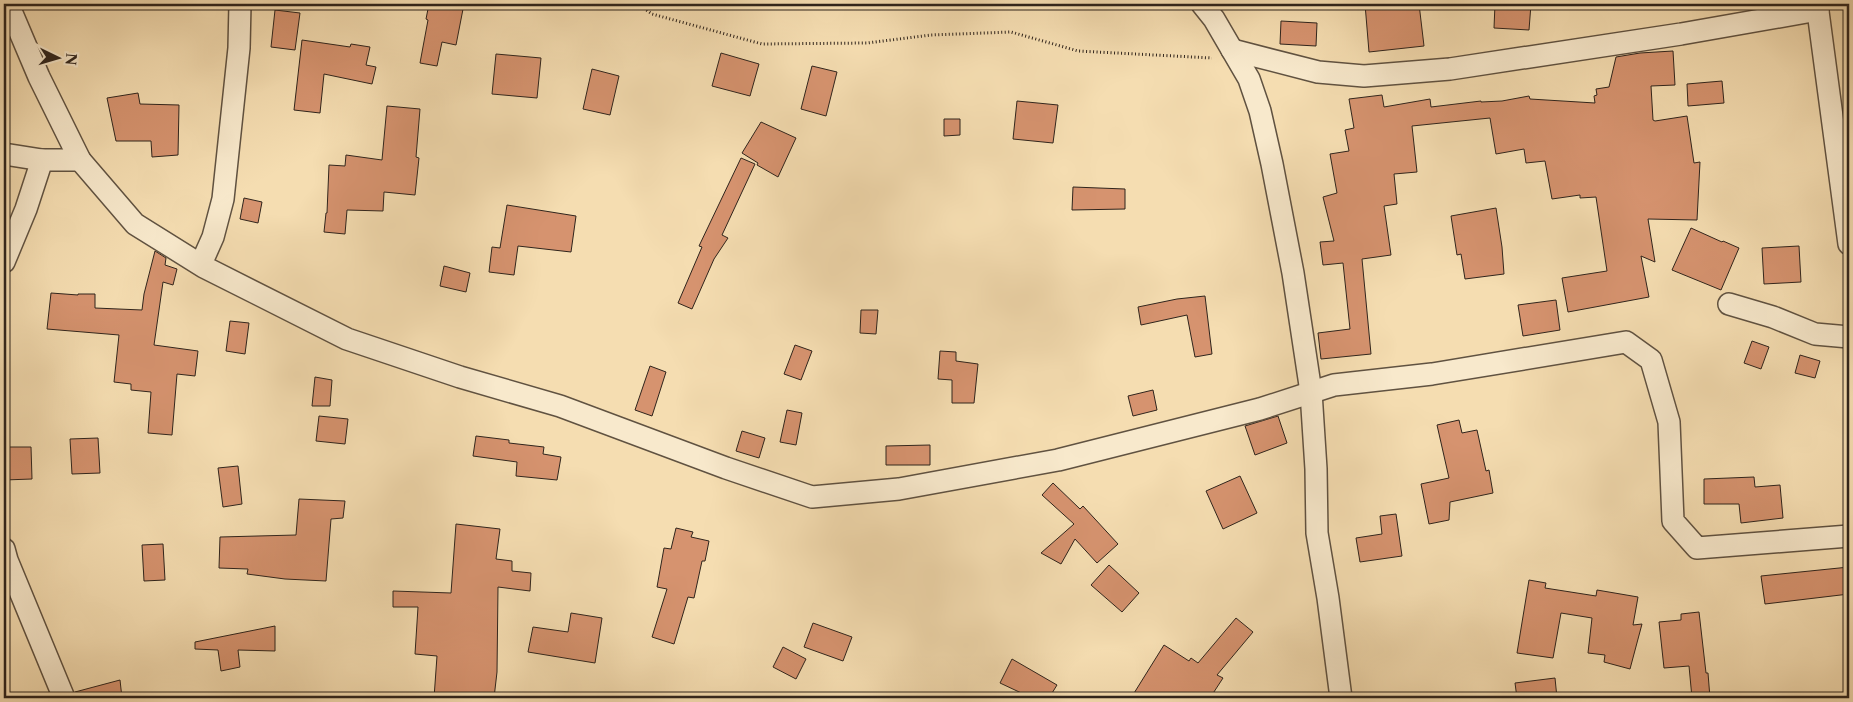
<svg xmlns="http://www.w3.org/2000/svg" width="1853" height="702" font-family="'Libre Caslon Text',serif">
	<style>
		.building { fill: #d6936f; stroke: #2f241c }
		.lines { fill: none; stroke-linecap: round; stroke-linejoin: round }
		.minor-casing { stroke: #605241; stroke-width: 24 }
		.path { stroke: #2f241c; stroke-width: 3; stroke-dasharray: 1 2.5; stroke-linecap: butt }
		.minor { stroke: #f8e9cc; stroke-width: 21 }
	</style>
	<rect width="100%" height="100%" fill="#f5ddb1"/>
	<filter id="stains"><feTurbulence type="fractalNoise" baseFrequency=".004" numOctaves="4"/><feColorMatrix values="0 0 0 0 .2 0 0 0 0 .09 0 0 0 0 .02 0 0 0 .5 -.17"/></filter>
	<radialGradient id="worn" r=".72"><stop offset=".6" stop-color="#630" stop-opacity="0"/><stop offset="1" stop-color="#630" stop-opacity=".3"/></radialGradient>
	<g class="building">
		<path d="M429,4h35l-8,41 -14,-3 -5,24 -17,-3 8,-43 -2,-1z"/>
		<path d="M1365,4h54l5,42 -55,6z"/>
		<path d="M1495,4h36l-2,26 -35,-2z"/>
		<path d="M275,10l25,3 -5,37 -24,-3z"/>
		<path d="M1281,21l36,2 -1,23 -36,-2z"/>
		<path d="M302,40l48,7 1,-3 19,3 -4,18 10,2 -4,17 -48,-10 -4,39 -26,-3z"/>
		<path d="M1673,51l2,34 -24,1 2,34 2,1 32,-5 7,47 6,-1 -3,58 -49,-1 7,43 -14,-6 8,41 -81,15 -6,-34 45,-7 -11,-74 -16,1v-3l-28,4 -7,-38 -19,2 -2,-14 -28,5 -6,-36 -78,8 5,46 -23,2 3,30 -13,2 7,49 -29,4 9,95 -50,5 -3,-26 32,-4 -7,-66 -20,2 -3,-23 14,-1 -11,-44 14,-4 -7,-39 19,-3 -4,-21 9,-2 -5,-29 33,-4 2,12 46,-8 1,8 50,-6v1l21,-1 27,-5 1,3 65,4 -1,-7 3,-1 -1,-6 13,-2 7,-30 24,-4z"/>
		<path d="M721,53l38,11 -9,32 -38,-10z"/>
		<path d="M496,54l45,4 -4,40 -45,-4z"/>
		<path d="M812,66l25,6 -11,44 -25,-7z"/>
		<path d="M592,69l27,7 -9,39 -27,-6z"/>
		<path d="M1722,81l2,22 -36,3 -1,-22z"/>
		<path d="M138,93l2,11 39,1 -1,50 -26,2 -1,-16h-35l-9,-43z"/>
		<path d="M1017,101l41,4 -5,38 -40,-4z"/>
		<path d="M387,106l33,3 -4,48 3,1 -4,37 -31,-3 -1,19 -36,-1 -2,24 -21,-2 2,-19h1l2,-48 16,1 1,-11 36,5z"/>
		<path d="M944,119h16v16l-16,1z"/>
		<path d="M761,122l35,16 -18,39 -21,-12 1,-2 -16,-10z"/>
		<path d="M741,158l14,6 -33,71 6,3 -14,21 -22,50 -14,-6 24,-56 -3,-1z"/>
		<path d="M1073,187l52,2v20l-53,1z"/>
		<path d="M244,198l18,4 -4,21 -18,-4z"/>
		<path d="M507,205l69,11 -5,36 -53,-6 -4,29 -25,-3 3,-25 8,1z"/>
		<path d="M1496,208l6,39 2,27 -39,5 -4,-25 -4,1 -6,-39z"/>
		<path d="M1691,228l31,14 1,-1 16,7 -18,42 -49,-20z"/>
		<path d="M1799,246l2,36 -37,2 -2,-36z"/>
		<path d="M155,251l11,7 -1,7 12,4 -4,16 -10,-3 -9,63 44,6 -3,25 -18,-2 -5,61 -24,-2 3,-41 -20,-2v-6l-17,-2 5,-47 -72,-6 4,-36 27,2v-1h17v14l47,2 2,-16z"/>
		<path d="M444,266l26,7 -4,19 -26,-6z"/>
		<path d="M1205,296l7,58 -17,3 -8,-42 -46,10 -3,-18 39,-8z"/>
		<path d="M1556,300l4,30 -37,6 -5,-31z"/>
		<path d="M861,310h17l-2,24 -16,-1z"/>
		<path d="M230,321l19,2 -4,31 -19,-3z"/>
		<path d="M1752,341l17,6 -8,22 -17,-6z"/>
		<path d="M795,345l17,6 -11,29 -17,-6z"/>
		<path d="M940,351l16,1v9l22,3 -4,39h-22v-23l-14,-1z"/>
		<path d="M1800,355l20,6 -5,17 -20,-5z"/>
		<path d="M650,366l16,6 -14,44 -17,-6z"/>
		<path d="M315,377l17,3 -2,26h-18z"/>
		<path d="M1153,390l4,20 -24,6 -5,-20z"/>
		<path d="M787,410l15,3 -6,32 -16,-3z"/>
		<path d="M319,416l29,3 -3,25 -29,-3z"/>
		<path d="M1278,416l9,27 -32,12 -10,-29z"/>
		<path d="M1459,420l3,13 15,-3 9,41 3,-1 4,23 -43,9 -1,18 -20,4 -8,-40 28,-6 -12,-53z"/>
		<path d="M742,431l23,7 -6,20 -23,-7z"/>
		<path d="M476,436l33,4v3l35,4 -1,7 18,3 -4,23 -41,-4 1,-14 -44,-6z"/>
		<path d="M98,438l2,35 -28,1 -2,-35z"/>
		<path d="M930,445v20h-44v-19z"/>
		<path d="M4,447h27l1,32 -28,1z"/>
		<path d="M238,466l4,38 -19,3 -5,-39z"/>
		<path d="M1240,476l17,37 -34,16 -17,-38z"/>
		<path d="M1754,477l1,10 25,-2 3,33 -42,5 -2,-19h-35v-25z"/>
		<path d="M1053,483l27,26 3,-3 35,38 -21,19 -22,-24 -14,25 -20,-11 33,-29 -32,-29z"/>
		<path d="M299,499l46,2 -2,17 -12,1 -5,62 -41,-2 -38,-5 1,-5 -29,-1 1,-31 76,-2z"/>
		<path d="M1396,514l6,42 -42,6 -4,-24 26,-4 -2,-18z"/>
		<path d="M456,524l44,5 -4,30 16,2v10l19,2 -1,18 -32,-4 -1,85 -3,26h-60l3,-42 -22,-2 3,-47h-25v-16l58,2z"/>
		<path d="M676,528l17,4 -2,5 18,4 -4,20h-3l-8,37 -6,-1 -14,47 -22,-7 15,-48 -10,-2 7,-39 7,1z"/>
		<path d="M163,544l2,36 -21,1 -2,-36z"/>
		<path d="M1109,565l30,28 -17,19 -31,-27z"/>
		<path d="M1849,567v27l-84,10 -4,-28z"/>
		<path d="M1529,580l17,3 -1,5 51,8 1,-6 41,7 -5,28 9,-1 -12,45 -26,-7 1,-7 -17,-2 4,-35 -31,-5 -8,45 -36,-5z"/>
		<path d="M1699,612l7,61h2l2,25h-18l-3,-32 -25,2 -5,-46 22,-2v-6z"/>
		<path d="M571,613l31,5 -7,45 -67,-11 5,-25 35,5z"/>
		<path d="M1236,618l17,14 -36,43 6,3 -13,20h-79l33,-53 25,16 2,-3 7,5z"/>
		<path d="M813,623l39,14 -9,24 -39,-14z"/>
		<path d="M275,626v25l-37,-1 2,17 -19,4 -3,-21 -23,-1v-7z"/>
		<path d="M783,647l23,12 -10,20 -23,-12z"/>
		<path d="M1012,659l45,26 -8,13h-17l-32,-15z"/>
		<path d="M1555,678l2,20h-40l-2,-15z"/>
		<path d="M120,680l2,18h-46l-1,-6z"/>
	</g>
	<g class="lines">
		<defs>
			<g id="minor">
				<path d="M8,4l31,73 41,83 55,64 69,43 143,72 113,38 100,29 166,62 86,29 87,-8 159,-29 202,-51 74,-24 98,-11 194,-32 25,18 18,62 4,99 24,27 152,-12"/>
				<path d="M1202,4l12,15 35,60 11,32 12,53 21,109 18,119 5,77 1,64 11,65 13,100"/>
				<path d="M1817,4l32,240"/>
				<path d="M1232,50l86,22 46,4 86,-7 231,-35 137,-24"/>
				<path d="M4,154l38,6h38"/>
				<path d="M4,262l22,-53 16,-49"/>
				<path d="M201,264l12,-27 10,-38 16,-151 1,-44"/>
				<path d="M1729,304l44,13 42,17 34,3"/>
				<path d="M4,549l3,11 57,138"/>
			</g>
		</defs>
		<use href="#minor" class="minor-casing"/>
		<path class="path" d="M638,4l14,10 110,30 105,-1 64,-8 80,-3 67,19 134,7"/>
		<use href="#minor" class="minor"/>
	</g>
	<rect width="1853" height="702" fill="none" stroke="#f5ddb1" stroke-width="20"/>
	<rect x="5" y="5" width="1843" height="692" fill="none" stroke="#2f241c" stroke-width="2.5"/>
	<rect x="10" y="10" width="1833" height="682" fill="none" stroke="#2f241c"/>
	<g transform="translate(58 58) rotate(95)" stroke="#f8e9cc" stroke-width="4" paint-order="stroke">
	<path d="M0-4L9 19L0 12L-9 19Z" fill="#2f241c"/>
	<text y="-8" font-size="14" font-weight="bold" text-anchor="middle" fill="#2f241c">N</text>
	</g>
	<rect width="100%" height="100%" filter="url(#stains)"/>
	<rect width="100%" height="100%" fill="url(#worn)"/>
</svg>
